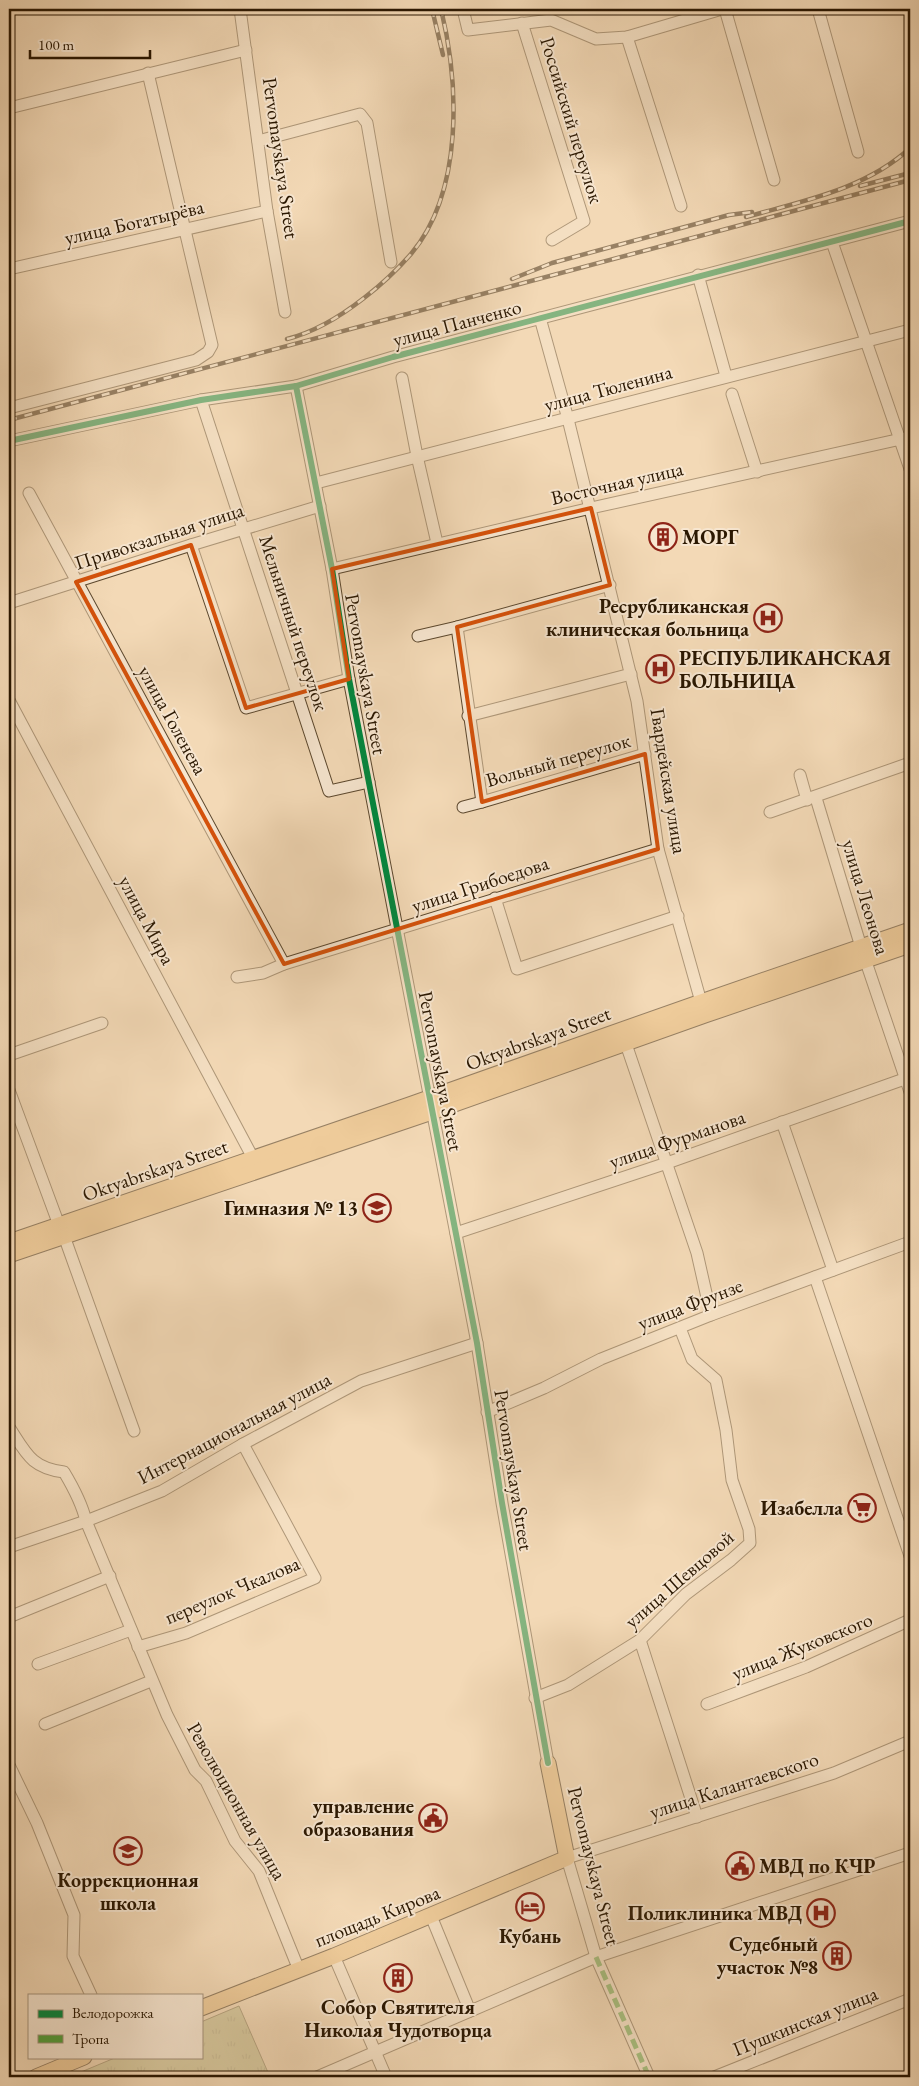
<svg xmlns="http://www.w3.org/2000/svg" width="919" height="2086" font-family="'EB Garamond',serif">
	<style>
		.grass { fill: url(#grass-tufts); stroke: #746a46 }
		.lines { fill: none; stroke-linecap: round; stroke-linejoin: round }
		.minor-casing { stroke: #5c482e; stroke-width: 13 }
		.major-casing { stroke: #2a1701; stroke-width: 17 }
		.minor { stroke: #f7e6d0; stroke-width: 11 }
		.major { stroke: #eabc7b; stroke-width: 15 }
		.rail-casing { stroke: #2a1701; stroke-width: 4.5 }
		.rail { stroke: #f7e6d0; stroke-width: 2.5; stroke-dasharray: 8; stroke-linecap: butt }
		.quiet { stroke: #51a13c; stroke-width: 5; stroke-dasharray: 10 5; stroke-linecap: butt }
		.cycleway-casing { stroke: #f7e6d0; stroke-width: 9 }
		.cycleway { stroke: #00873e; stroke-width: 6 }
		.marked { fill: none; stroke: #d5520b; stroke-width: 4; stroke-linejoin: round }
		.labels { text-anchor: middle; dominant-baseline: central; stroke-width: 4; stroke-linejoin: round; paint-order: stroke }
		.street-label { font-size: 20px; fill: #2a1701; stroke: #f7e6d0 }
		.poi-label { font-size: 20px; font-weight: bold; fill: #2a1701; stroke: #f7e6d0; text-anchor: end }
	</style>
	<defs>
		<pattern id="grass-tufts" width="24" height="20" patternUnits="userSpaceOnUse" patternTransform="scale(1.25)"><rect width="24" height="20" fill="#bebe8c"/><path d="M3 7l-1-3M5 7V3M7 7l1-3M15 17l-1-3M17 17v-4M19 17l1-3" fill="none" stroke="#a3a377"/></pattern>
	</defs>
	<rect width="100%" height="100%" fill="#f3d9b6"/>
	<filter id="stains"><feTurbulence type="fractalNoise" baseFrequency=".004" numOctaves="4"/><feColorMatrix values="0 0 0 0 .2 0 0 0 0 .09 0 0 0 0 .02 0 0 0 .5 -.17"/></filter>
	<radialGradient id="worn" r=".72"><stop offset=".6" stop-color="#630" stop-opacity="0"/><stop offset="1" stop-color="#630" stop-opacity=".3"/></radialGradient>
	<path class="grass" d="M239,2006l31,71h-201l48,-20h84v-35z"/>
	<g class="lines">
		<defs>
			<g id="minor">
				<path d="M240,9l27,202 18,101"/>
				<path d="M463,9l5,21 83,-10 45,19 31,-2 95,-28"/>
				<path d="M725,9l49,171"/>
				<path d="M818,9l40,143"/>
				<path d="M522,23l62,198 -32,19"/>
				<path d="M627,37l54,169"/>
				<path d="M9,108l237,-58"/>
				<path d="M258,141l102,-27 7,9 24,139"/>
				<path d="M832,242l78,227"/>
				<path d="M9,269l258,-58"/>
				<path d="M698,275l28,101"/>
				<path d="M540,318l28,101 69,282 21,148 45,160"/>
				<path d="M402,378l15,78 20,87"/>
				<path d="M296,386l36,183 17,110 128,664 25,160 46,260"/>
				<path d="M732,394l25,78"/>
				<path d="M201,400l128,391 40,-9"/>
				<path d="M9,408l187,-48 12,-8 4,-7 -64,-272"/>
				<path d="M9,441l192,-41 95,-14 97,-29 517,-136"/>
				<path d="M316,483l594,-153"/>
				<path d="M29,493l255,471"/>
				<path d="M191,545l55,163 103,-29"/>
				<path d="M332,569l259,-61 319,-71"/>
				<path d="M610,585l-153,42 25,175 163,-48"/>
				<path d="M9,603l182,-58 129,-39"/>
				<path d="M418,636l39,-9"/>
				<path d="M9,700l244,458"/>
				<path d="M468,716l163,-42"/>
				<path d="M800,775l7,25"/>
				<path d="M816,798l45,149 49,145"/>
				<path d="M463,807l19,-5"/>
				<path d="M770,812l140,-49"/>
				<path d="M495,898l22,71 161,-53"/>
				<path d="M237,977l26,-4 21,-9 374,-115"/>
				<path d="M626,1044l71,209 14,62"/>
				<path d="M9,1055l93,-32"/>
				<path d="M9,1090l50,135"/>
				<path d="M782,1122l51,148"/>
				<path d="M456,1233l211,-70 243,-86"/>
				<path d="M64,1236l70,195"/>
				<path d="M815,1277l95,279"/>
				<path d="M487,1412l57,-24 57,-29 110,-44 199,-73"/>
				<path d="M9,1427c17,26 22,41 55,45 9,15 18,32 22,49l81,194 28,55 11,11 29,60 24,30 40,99"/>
				<path d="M9,1547l77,-26 76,-30 81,-47 118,-63 116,-38"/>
				<path d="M9,1617l101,-41"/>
				<path d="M640,1640l57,177"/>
				<path d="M138,1647l48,-14 129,-55 -72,-134"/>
				<path d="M38,1664l93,-34"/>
				<path d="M535,1698l33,-13 72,-45 46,-46 45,-34 19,-17 -1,-14 -17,-49 -6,-50 -10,-50 -24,-21 -12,-31"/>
				<path d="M707,1704l99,-37 104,-47"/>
				<path d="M45,1724l106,-43"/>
				<path d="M9,1765l28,58 37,92 -1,41 18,39"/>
				<path d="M431,1916l39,95"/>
				<path d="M334,1956l52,121"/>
				<path d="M317,2077l279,-120 314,-104"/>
				<path d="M649,2077l-53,-120 -29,-99 267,-85 76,-32"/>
				<path d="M714,2077l196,-78"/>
			</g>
			<g id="major">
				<path d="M9,1242l400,-137 292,-103 209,-72"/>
				<path d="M9,1255l423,-143 273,-97 205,-70"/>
				<path d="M201,2008l133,-52 233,-98 -19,-95"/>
				<path d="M36,2077l48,-20"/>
			</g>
		</defs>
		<use href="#minor" class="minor-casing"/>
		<use href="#major" class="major-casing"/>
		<use href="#minor" class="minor"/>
		<use href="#major" class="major"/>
		<defs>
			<g id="rail">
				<path d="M432,9l11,46"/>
				<path d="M860,186l50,-13"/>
				<path d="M746,217c57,-16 120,-28 164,-69"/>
				<path d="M512,279l40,-16 177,-48 23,-3"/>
				<path d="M287,339c28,-7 54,-23 77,-41 17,-13 33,-28 47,-44 53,-63 48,-171 30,-245"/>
				<path d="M9,420l901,-240"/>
			</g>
		</defs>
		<use href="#rail" class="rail-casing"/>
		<use href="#rail" class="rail"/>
		<path class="quiet" d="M596,1957l53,120"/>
		<defs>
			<g id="cycleway">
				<path d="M296,386l36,183 17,110 128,664 25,160 46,260"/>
				<path d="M9,441l192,-41 95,-14 97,-29 517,-136"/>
			</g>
		</defs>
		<use href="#cycleway" class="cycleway-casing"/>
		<use href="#cycleway" class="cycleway"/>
	</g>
	<path d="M0 0H919V2086H0ZM591,508l19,77 -153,42 25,175 163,-48 13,95 -374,115 -208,-382 115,-37 55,163 103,-29 -17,-110z" fill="#f3d9b6" fill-opacity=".55" fill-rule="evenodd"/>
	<path class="marked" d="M591,508l19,77 -153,42 25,175 163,-48 13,95 -374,115 -208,-382 115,-37 55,163 103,-29 -17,-110z"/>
	<defs>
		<symbol id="building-ring" viewBox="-11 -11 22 22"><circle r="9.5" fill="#f7e6d0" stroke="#8f2418" stroke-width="1.5"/><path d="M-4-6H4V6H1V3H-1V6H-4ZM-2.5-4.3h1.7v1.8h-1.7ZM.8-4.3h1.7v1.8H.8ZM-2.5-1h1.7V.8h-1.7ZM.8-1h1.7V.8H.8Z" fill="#8f2418"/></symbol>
		<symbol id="hospital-ring" viewBox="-11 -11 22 22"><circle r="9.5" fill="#f7e6d0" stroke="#8f2418" stroke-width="1.5"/><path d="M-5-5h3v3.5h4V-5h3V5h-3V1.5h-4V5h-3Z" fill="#8f2418"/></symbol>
		<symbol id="school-ring" viewBox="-11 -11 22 22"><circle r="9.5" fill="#f7e6d0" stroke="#8f2418" stroke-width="1.5"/><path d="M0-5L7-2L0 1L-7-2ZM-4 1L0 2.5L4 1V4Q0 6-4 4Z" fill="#8f2418"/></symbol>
		<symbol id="supermarket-ring" viewBox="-11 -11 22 22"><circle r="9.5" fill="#f7e6d0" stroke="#8f2418" stroke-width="1.5"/><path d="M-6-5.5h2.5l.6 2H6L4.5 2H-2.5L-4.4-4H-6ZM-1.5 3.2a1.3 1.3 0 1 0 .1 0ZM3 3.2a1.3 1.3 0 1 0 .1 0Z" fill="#8f2418"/></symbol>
		<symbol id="civic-ring" viewBox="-11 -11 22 22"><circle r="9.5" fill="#f7e6d0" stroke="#8f2418" stroke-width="1.5"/><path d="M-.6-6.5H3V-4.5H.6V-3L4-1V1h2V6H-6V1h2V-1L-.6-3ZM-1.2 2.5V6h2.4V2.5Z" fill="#8f2418"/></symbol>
		<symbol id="hotel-ring" viewBox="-11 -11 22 22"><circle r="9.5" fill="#f7e6d0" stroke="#8f2418" stroke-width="1.5"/><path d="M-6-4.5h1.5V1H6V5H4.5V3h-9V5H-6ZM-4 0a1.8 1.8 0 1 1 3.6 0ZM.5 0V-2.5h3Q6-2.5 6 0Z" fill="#8f2418"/></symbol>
	</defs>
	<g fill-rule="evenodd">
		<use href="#building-ring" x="647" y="521" width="32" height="32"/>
		<use href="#hospital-ring" x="752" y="602" width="32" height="32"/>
		<use href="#hospital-ring" x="644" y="653" width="32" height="32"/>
		<use href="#school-ring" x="361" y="1192" width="32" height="32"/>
		<use href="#supermarket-ring" x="846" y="1492" width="32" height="32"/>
		<use href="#civic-ring" x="417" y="1802" width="32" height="32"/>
		<use href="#school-ring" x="112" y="1835" width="32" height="32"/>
		<use href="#civic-ring" x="724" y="1850" width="32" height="32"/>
		<use href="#hotel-ring" x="514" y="1891" width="32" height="32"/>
		<use href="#hospital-ring" x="805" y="1897" width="32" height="32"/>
		<use href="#building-ring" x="821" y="1940" width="32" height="32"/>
		<use href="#building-ring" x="382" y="1962" width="32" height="32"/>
	</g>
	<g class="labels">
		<g class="street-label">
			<text transform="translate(572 120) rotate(73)">Российский переулок</text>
			<text transform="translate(281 158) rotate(82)">Pervomayskaya Street</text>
			<text transform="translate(134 222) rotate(-13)">улица Богатырёва</text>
			<text transform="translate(457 323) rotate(-15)">улица Панченко</text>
			<text transform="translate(608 388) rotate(-15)">улица Тюленина</text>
			<text transform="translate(617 483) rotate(-13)">Восточная улица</text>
			<text transform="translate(159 536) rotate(-18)">Привокзальная улица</text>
			<text transform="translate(294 623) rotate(72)">Мельничный переулок</text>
			<text transform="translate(366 674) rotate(80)">Pervomayskaya Street</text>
			<text transform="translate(173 720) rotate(61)">улица Голенева</text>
			<text transform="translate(558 760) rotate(-16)">Вольный переулок</text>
			<text transform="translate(669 781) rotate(81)">Гвардейская улица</text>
			<text transform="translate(480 884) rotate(-18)">улица Грибоедова</text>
			<text transform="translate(866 897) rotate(73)">улица Леонова</text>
			<text transform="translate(147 920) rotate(62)">улица Мира</text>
			<text transform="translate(538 1038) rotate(-20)">Oktyabrskaya Street</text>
			<text transform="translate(441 1071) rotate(79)">Pervomayskaya Street</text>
			<text transform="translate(677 1139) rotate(-19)">улица Фурманова</text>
			<text transform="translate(155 1170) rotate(-19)">Oktyabrskaya Street</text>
			<text transform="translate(690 1304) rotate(-21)">улица Фрунзе</text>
			<text transform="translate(234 1428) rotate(-28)">Интернациональная улица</text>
			<text transform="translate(514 1470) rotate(81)">Pervomayskaya Street</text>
			<text transform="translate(679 1579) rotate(-41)">улица Шевцовой</text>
			<text transform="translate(232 1590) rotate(-23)">переулок Чкалова</text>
			<text transform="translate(802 1646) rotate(-22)">улица Жуковского</text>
			<text transform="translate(734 1785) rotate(-18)">улица Калантаевского</text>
			<text transform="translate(237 1801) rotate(60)">Революционная улица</text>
			<text transform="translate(594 1866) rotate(76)">Pervomayskaya Street</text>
			<text transform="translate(377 1916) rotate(-22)">площадь Кирова</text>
			<text transform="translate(805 2021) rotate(-22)">Пушкинская улица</text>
		</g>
		<g class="poi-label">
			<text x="682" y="537" text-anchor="start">МОРГ</text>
			<text x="749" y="606">Ресрубликанская<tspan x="749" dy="23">клиническая больница</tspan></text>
			<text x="679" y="658" text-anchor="start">РЕСПУБЛИКАНСКАЯ<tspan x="679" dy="23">БОЛЬНИЦА</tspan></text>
			<text x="358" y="1208">Гимназия № 13</text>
			<text x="843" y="1508">Изабелла</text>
			<text x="414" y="1806">управление<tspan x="414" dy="23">образования</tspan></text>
			<text x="759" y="1866" text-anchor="start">МВД по КЧР</text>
			<text x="128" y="1880" text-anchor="middle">Коррекционная<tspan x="128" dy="23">школа</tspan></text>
			<text x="802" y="1913">Поликлиника МВД</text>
			<text x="530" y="1936" text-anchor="middle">Кубань</text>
			<text x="818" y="1944">Судебный<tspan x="818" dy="23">участок №8</tspan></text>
			<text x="398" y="2007" text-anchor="middle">Собор Святителя<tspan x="398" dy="23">Николая Чудотворца</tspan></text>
		</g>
	</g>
	<rect width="919" height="2086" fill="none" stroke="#f3d9b6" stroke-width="30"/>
	<rect x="10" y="10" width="899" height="2066" fill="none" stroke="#2a1701" stroke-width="2.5"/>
	<rect x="15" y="15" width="889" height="2056" fill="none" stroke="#2a1701"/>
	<rect x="28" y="1994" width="175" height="65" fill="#f7e6d0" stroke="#a5937d"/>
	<rect x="38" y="2010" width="25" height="8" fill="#00873e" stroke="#a5937d"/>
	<text x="72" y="2018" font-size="15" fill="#2a1701">Велодорожка</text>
	<rect x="38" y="2035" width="25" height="8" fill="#51a13c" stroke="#a5937d"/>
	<text x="72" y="2044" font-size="15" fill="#2a1701">Тропа</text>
	<path d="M30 50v8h120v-8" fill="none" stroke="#2a1701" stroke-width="2.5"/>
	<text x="38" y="50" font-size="15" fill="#2a1701" stroke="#f7e6d0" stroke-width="4" paint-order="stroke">100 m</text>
	<rect width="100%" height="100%" filter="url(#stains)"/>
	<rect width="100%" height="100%" fill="url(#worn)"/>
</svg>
